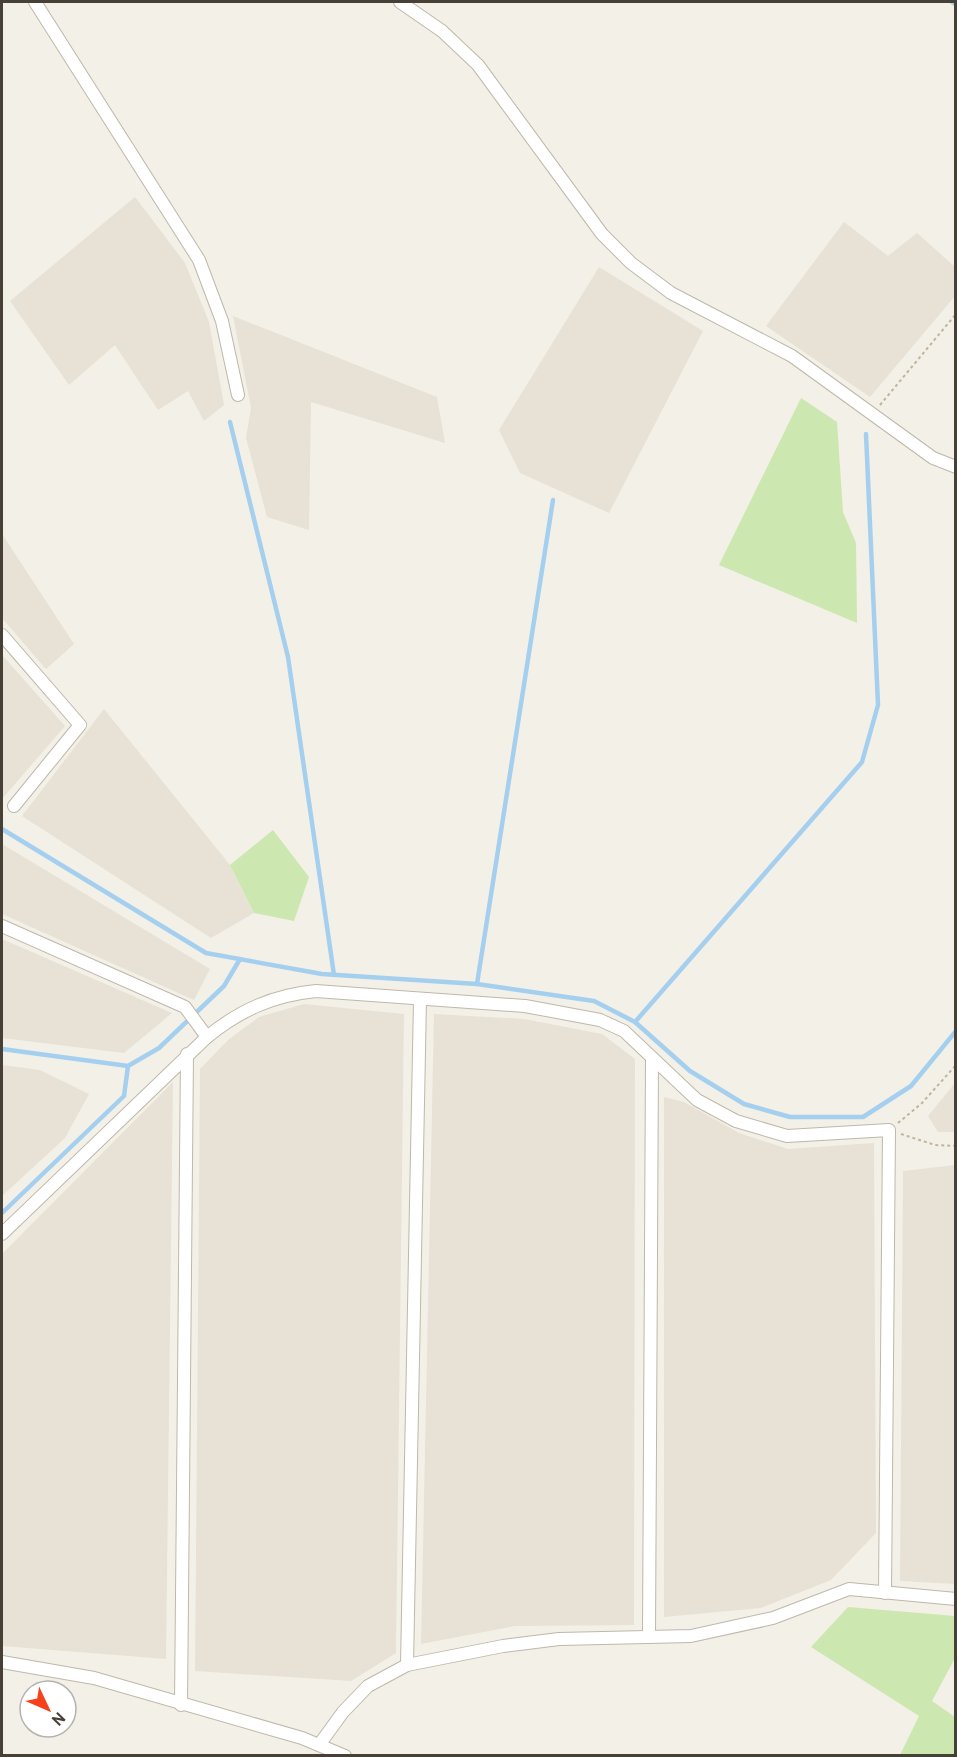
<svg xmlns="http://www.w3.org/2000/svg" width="957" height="1757" font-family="Overpass,sans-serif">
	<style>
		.residential { fill: #e7e2d5 }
		.garden { fill: #cde7b1 }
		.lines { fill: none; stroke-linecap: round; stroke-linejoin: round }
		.stream { stroke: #a5cfef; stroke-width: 4.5 }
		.minor-casing { stroke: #bfb8aa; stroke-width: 14 }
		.path { stroke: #c0b49b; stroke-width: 2; stroke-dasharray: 3 3; stroke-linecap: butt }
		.minor { stroke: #fff; stroke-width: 12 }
	</style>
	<rect width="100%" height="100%" fill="#f3f0e7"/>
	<g class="residential">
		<path d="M135,197l50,66 24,59 15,83 -20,16 -16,-30 -30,19 -43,-65 -46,40 -59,-84z"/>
		<path d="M844,222l44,34 29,-23 38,34v29l-85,101 -104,-71z"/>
		<path d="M599,267l104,64 -94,182 -89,-40 -21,-43z"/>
		<path d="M233,316l204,81 8,46 -134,-41 -2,128 -42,-13 -21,-79 5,-30z"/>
		<path d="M2,534l72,110 -28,25 -44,-51z"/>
		<path d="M2,655l63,71 -63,73z"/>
		<path d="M104,709l126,156 24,48 -43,25 -189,-122z"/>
		<path d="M2,844l208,125 -16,31 -192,-86z"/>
		<path d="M2,939l170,74 -48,40 -122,-15z"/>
		<path d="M304,1004l100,10 -8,639 -45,28 -156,-10 5,-602 28,-29 31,-23z"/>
		<path d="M434,1014l90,5 78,15 33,25 -1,566 -119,1 -94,18z"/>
		<path d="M2,1065l38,5 49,24 -24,44 -63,58z"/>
		<path d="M173,1082l-7,577 -164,-13v-392z"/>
		<path d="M955,1083v49h-17l-10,-16z"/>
		<path d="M664,1097l20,5 55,31 49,16 86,-6 2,390 -45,47 -70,28 -97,9z"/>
		<path d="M955,1165v419l-55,-3 3,-410z"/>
	</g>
	<g class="garden">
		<path d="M801,398l36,24 6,90 13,31 1,80 -138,-58z"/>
		<path d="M273,830l36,47 -15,44 -40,-8 -24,-48z"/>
		<path d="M848,1607l107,9v42l-23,43 23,16v38h-55l19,-39 -108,-69z"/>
	</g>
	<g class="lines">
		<g class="stream">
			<path d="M952,2l4,3"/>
			<path d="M230,422l58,235 46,318"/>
			<path d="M2,829l204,124 116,21 155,10 117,17 41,21 55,49 54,33 46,13h73l48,-31 45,-55"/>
			<path d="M477,984l76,-484"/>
			<path d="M635,1022l227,-260 16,-57 -12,-271"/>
			<path d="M2,1049l126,17 31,-18 65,-62 16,-27"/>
			<path d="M2,1213l122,-117 4,-30"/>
		</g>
		<defs>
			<g id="minor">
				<path d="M35,2l164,258 23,61 16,74"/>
				<path d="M400,2l42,29 36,34 124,169 29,29 40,30 121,63 141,102 23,9"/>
				<path d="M2,635l78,90 -66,81"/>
				<path d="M2,926l183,81 22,30"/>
				<path d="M2,1234l205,-197c33,-27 67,-42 109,-46l209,15 75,14 24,11 73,69 39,21 51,15 102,-6 -4,463"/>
				<path d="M649,1637l3,-579"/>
				<path d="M2,1662l92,16 208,60 43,18"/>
				<path d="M407,1665l13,-665"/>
				<path d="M181,1705l6,-651"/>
				<path d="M319,1745l24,-33 25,-26 39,-21 96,-19 56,-7 132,-3 82,-18 76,-29 107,10"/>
			</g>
		</defs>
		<use href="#minor" class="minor-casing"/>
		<g class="path">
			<path d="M880,405l76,-91"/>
			<path d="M898,1123l24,-20 34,-38"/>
			<path d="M901,1134l34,11 21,1"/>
		</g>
		<use href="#minor" class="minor"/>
	</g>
	<rect width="957" height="1757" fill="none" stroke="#464036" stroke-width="6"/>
	<g transform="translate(48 1709) rotate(134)"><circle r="28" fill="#ffffff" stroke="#b5b3af" stroke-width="1.5"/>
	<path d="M0-4.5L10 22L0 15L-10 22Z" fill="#f5421c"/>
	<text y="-9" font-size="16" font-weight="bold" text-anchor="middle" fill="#464036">N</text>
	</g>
</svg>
